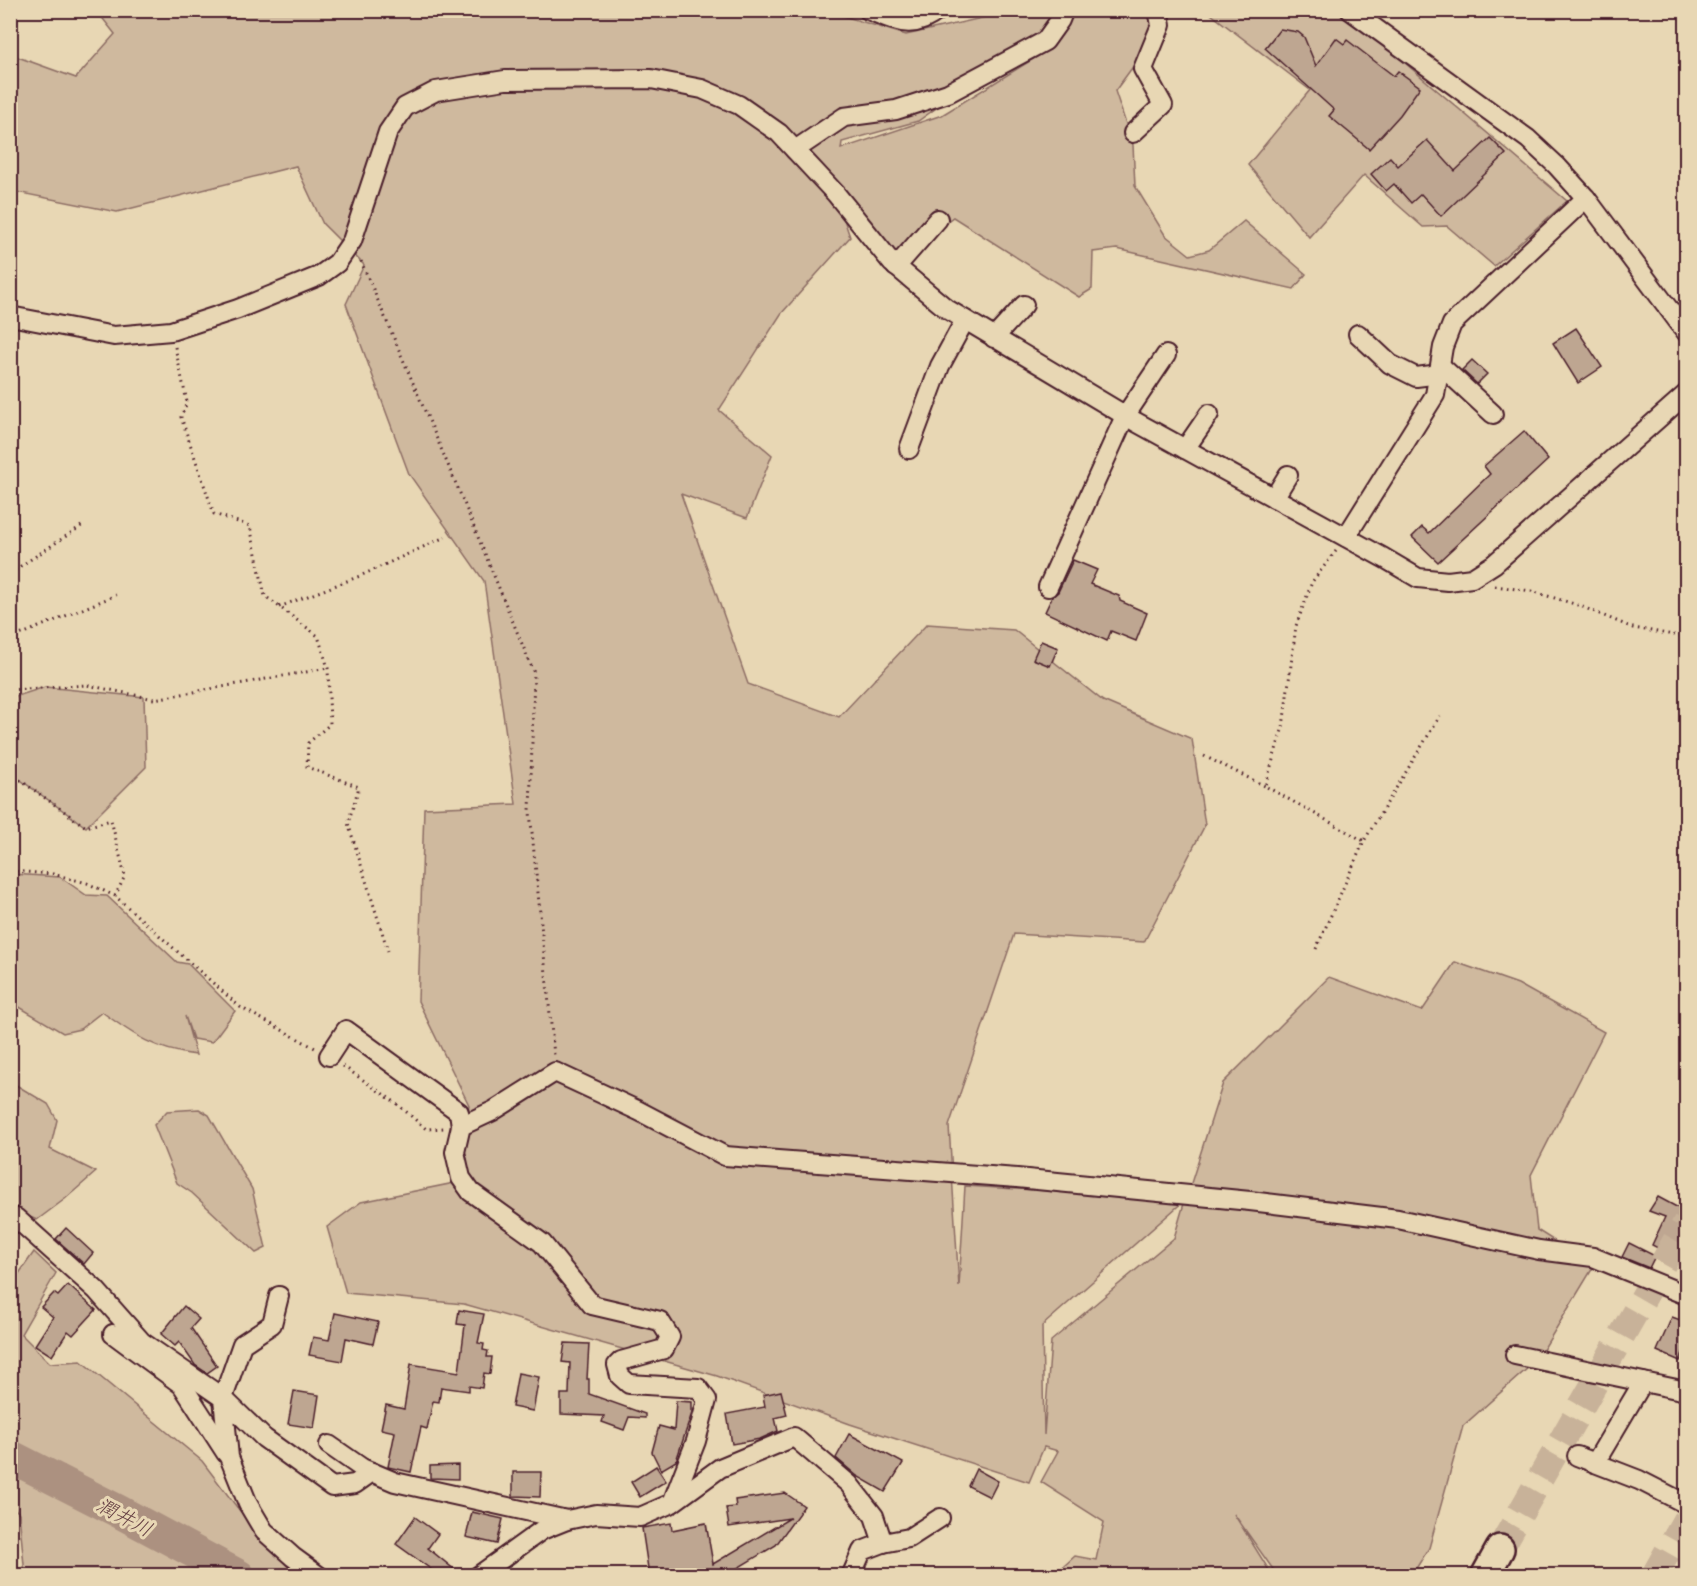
<svg xmlns="http://www.w3.org/2000/svg" width="1697" height="1586" font-family="Mali,'Klee One',sans-serif">
	<style>
		.green { fill: #cfb99e; stroke: #8c6c64; stroke-width: 1.5; fill-rule: evenodd }
		.lines { fill: none; stroke-linecap: round; stroke-linejoin: round }
		.river { stroke: #ac9180; stroke-width: 33 }
		.building { fill: #bea691; stroke: #4a1f2b; stroke-width: 1.5 }
		.highway-tunnel { stroke: #c8b299; stroke-width: 27; stroke-dasharray: 27 14; stroke-linecap: butt }
		.minor-casing { stroke: #4a1f2b; stroke-width: 22 }
		.highway-casing { stroke: #4a1f2b; stroke-width: 32 }
		.path { stroke: #4a1f2b; stroke-width: 3; stroke-dasharray: 1.5 4.5; stroke-linecap: butt }
		.minor { stroke: #e8d7b4; stroke-width: 18 }
		.highway { stroke: #e8d7b4; stroke-width: 27 }
		.labels { text-anchor: middle; dominant-baseline: central; stroke-width: 6; stroke-linejoin: round; paint-order: stroke }
		.water-label { font-size: 20px; font-style: italic; fill: #623c40; stroke: #e8d7b4 }
	</style>
	<rect width="100%" height="100%" fill="#e8d7b4"/>
	<filter id="ink" filterUnits="userSpaceOnUse"><feTurbulence type="fractalNoise" baseFrequency=".0167" numOctaves="2"/><feDisplacementMap in="SourceGraphic" scale="12" xChannelSelector="R" yChannelSelector="G"/><feConvolveMatrix kernelMatrix="1 2 1 2 8 2 1 2 1" color-interpolation-filters="sRGB"/></filter>
	<g filter="url(#ink)">
		<g class="green">
			<path d="M96,10h728l82,25 107,-24h161l-59,80 18,54 2,41 30,49 25,20 19,-5 35,-29 62,53 -12,15 -177,-40 -24,3 -1,37 -13,8 -126,-80 -54,40 -63,-61 14,41 -69,77 -62,96 53,45 -25,63 -66,-24 67,190 91,33 88,-93 87,6 89,71 89,38 13,86 -61,117 -130,-8 -65,192 10,161 6,-101 221,13 37,-116 106,-106 93,34 33,-49 63,22 86,48 -73,143 6,55 57,36 -57,94 -74,66 -34,122 -17,27h-135l-43,-61 38,61h-218l21,-19 21,4 8,-38 -63,-40 17,-31 -14,-4 -15,35 -179,-58 -133,-48 -253,-72 -118,-11 -19,-66 34,-25 93,-19 15,-78 -51,-104 6,-193 92,-4 -32,-223 -75,-107 -63,-170 18,-39 -41,-41 -27,-58 -179,46 -106,-21 -1,-138 5,3 61,22 39,-44zM1057,22l-17,33 -98,60 -101,34 1,-7 76,-21zM1185,1200l-11,38 -123,103 -7,94 -2,-109z"/>
			<path d="M1207,11h137l223,190 -73,65 -47,-40 -24,1 -59,-52 -55,62 -61,-72 62,-75z"/>
			<path d="M45,687l99,10 2,70 -60,60 -75,-54v-75z"/>
			<path d="M11,874l49,3 26,18 21,1 70,66 11,2 47,47 -23,31 -19,-3 -8,-23 11,39c-41,-5 -61,-19 -94,-43l-22,17 -17,4 -52,-31z"/>
			<path d="M11,1082l37,22 9,16 -7,29 46,23 -31,27 -28,21 -26,-11z"/>
			<path d="M199,1109l10,6 43,74 14,59 -10,5 -64,-60 -15,-10 -23,-58 13,-14z"/>
			<path d="M34,1252l22,21 -35,61 29,29 31,-2 121,100 34,45 53,62 10,7h-274l-6,-62 -8,-8v-220z"/>
		</g>
		<g class="lines">
			<path class="river" d="M10,1456l108,55 121,65"/>
		</g>
		<g class="building">
			<path d="M1280,29l18,3 6,5 12,29 20,-28 8,6 3,-4 47,36 4,-5 22,16 -20,28 -31,34 -40,-33 5,-6 -69,-62z"/>
			<path d="M1490,138l16,16 -65,62 -20,-22 -10,9 -17,-19 -8,7 -15,-17 19,-17 8,9 29,-26 28,31z"/>
			<path d="M1576,328l26,39 -24,16 -25,-40z"/>
			<path d="M1472,360l15,14 -10,10 -15,-14z"/>
			<path d="M1524,431l24,29 -110,102 -26,-25 10,-10 7,6 61,-59 -6,-8z"/>
			<path d="M1073,560l24,10 -7,14 29,12 1,5 27,12 -11,28 -25,-10 -4,10 -62,-29 7,-15 6,-5z"/>
			<path d="M1041,641l17,7 -8,18 -17,-7z"/>
			<path d="M1658,1197l28,15v51l-34,-18 13,-28 -16,-6z"/>
			<path d="M66,1228l27,25 -9,11 -28,-25z"/>
			<path d="M1629,1243l26,13 -6,12 -27,-11z"/>
			<path d="M68,1285l28,25 -23,25 -5,-4 -16,25 -17,-11 18,-28 -12,-10 13,-14 4,3z"/>
			<path d="M184,1306l15,13 -8,9 26,38 -10,7 -12,-8 -16,-23 -4,4 -14,-12z"/>
			<path d="M459,1310l25,4 -6,29 6,1 -1,6 5,1 -1,6h5l-2,17 -6,-1 -2,15 -13,-2v5l-28,-4 -2,15 -6,-1 -6,28 -6,-2 -10,45 -23,-5 7,-35 -14,-3 5,-24 18,4 7,-45 48,8 6,-47 -8,-1z"/>
			<path d="M335,1313l43,9 -5,22 -27,-6 -4,23 -33,-6 4,-18 16,3z"/>
			<path d="M1672,1317l14,5v23l-6,16 -23,-10z"/>
			<path d="M565,1343l24,1 -2,35h2v15l56,20v4l-16,-1 -5,13 -22,-8 2,-6 -43,-2v-20h8l1,-31 -8,-1z"/>
			<path d="M518,1373l21,4 -6,34 -21,-4z"/>
			<path d="M294,1391l25,4 -5,33 -26,-4z"/>
			<path d="M781,1391l6,24 -12,3 3,13 -18,8 -28,5 -5,-30 38,-7 -2,-12z"/>
			<path d="M676,1401l16,1v11l-16,48 -15,9 -9,-18 7,-26 15,4z"/>
			<path d="M849,1434l54,29 -18,29 -28,-16 -21,-18z"/>
			<path d="M458,1465v14l-28,-1v-12z"/>
			<path d="M656,1466l10,15 -26,16 -9,-15z"/>
			<path d="M976,1469l22,12 -8,16 -22,-11z"/>
			<path d="M513,1472h28l-1,25 -27,-1z"/>
			<path d="M785,1493l19,13 -28,39 -50,30h-77l-7,-47 29,-5 1,7 34,-7 7,41 77,-46 -61,9 -3,-19 10,-1 -1,-7z"/>
			<path d="M472,1512l31,7 -6,25 -31,-7z"/>
			<path d="M415,1517l23,17 -10,14 33,27h-22l-43,-31z"/>
		</g>
		<g class="lines">
			<g class="highway-tunnel">
				<path d="M1500,1549l186,-326"/>
				<path d="M1654,1576l32,-57"/>
			</g>
			<defs>
				<g id="minor">
					<path d="M868,10c29,11 44,22 71,0"/>
					<path d="M1350,10l178,129 29,27 29,32 100,134"/>
					<path d="M1133,133l30,-28 -20,-36 18,-44 -3,-15"/>
					<path d="M795,150l49,-33 52,-7 52,-17 97,-52 15,-21 4,-10"/>
					<path d="M896,267l42,-48"/>
					<path d="M10,316l104,20 57,-5 67,-22 81,-33 18,-13 15,-22 36,-109 17,-25 31,-16 69,-11 146,-1 51,10 37,16 40,28 57,61 56,69 55,46 189,113 248,136 34,20 30,3 24,-3 22,-14 192,-170"/>
					<path d="M1358,334l32,30 26,13 24,-3"/>
					<path d="M994,338l30,-33"/>
					<path d="M1441,366l52,48"/>
					<path d="M909,449l31,-83 25,-46"/>
					<path d="M1185,449l24,-35"/>
					<path d="M1274,498l14,-23"/>
					<path d="M1346,537l89,-142 8,-48 9,-23 134,-126"/>
					<path d="M1048,587l77,-171 41,-61"/>
					<path d="M329,1056l17,-26 113,82 2,14"/>
					<path d="M10,1216l6,2 80,72 46,52 81,56 41,40 68,49 23,-3 17,-12"/>
					<path d="M279,1296l-7,28 -30,20 -19,54 6,59 19,47 16,27 29,26 26,19"/>
					<path d="M113,1334l69,51 44,68"/>
					<path d="M1515,1355l171,36"/>
					<path d="M329,1445l33,23 33,14 172,38"/>
					<path d="M1577,1456l62,24 47,24"/>
					<path d="M1595,1463l48,-81"/>
					<path d="M672,1503l48,-35 74,-31 55,47 25,32 9,27"/>
					<path d="M478,1576l64,-46 25,-10 29,-6 44,3 32,-14 24,-62 11,-41 -9,-12 -69,-4 -9,-8 -3,-11 4,-4 43,-12 6,-12 -10,-16 -68,-16 -50,-62 -71,-51 -10,-14 -6,-26 6,-26 32,-15 62,-39 84,39 86,45 292,22 233,23 148,18 141,31 54,7 93,38"/>
					<path d="M849,1576l3,-2 10,-23 21,-8 26,-5 31,-20"/>
				</g>
				<path id="highway" d="M1485,1576l15,-27"/>
			</defs>
			<use href="#minor" class="minor-casing"/>
			<use href="#highway" class="highway-casing"/>
			<g class="path">
				<path d="M361,261l96,225 77,187 -4,139 24,243"/>
				<path d="M175,347l12,55 -6,15 33,97 36,12 15,70 53,40 10,32 2,56 -22,19 -1,24 52,20 -11,36 40,128"/>
				<path d="M1336,551l-24,31 -16,44 -13,101 -18,59 99,55"/>
				<path d="M10,573l73,-48"/>
				<path d="M1495,586l36,5 47,14 55,23 53,9"/>
				<path d="M279,607l81,-31 85,-39"/>
				<path d="M10,639l106,-44"/>
				<path d="M10,690l77,-5 67,14 174,-31"/>
				<path d="M1204,756l61,30"/>
				<path d="M10,773l76,54 25,-7 14,56 -10,20"/>
				<path d="M10,871l43,3 34,9 28,13 125,111 75,41"/>
				<path d="M1316,949l48,-108 76,-125"/>
				<path d="M343,1066l53,37 30,26 18,-1"/>
			</g>
			<use href="#minor" class="minor"/>
			<use href="#highway" class="highway"/>
		</g>
	</g>
	<g class="labels">
		<g class="water-label">
			<text transform="translate(125 1516) rotate(28)">潤井川</text>
		</g>
	</g>
	<rect width="1697" height="1586" fill="none" stroke="#e8d7b4" stroke-width="36"/>
	<rect x="18" y="18" width="1661" height="1550" fill="none" stroke="#4a1f2b" stroke-width="2" filter="url(#ink)"/>
</svg>
